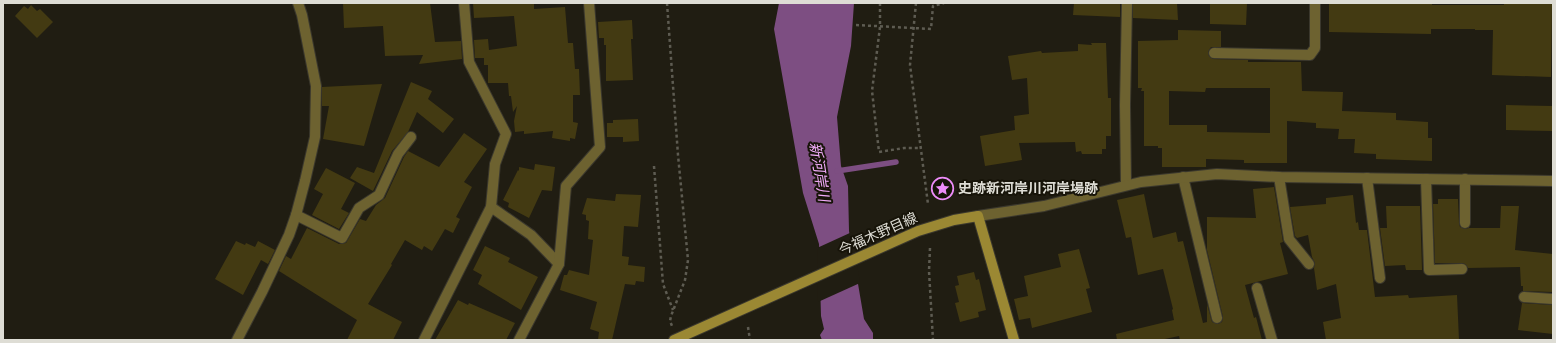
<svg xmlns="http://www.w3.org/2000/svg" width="1556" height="343" font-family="Spectral,'Noto Sans JP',serif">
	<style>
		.water { fill: #7d4e82 }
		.pier { fill: #201d12 }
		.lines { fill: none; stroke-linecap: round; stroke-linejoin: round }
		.stream { stroke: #7d4e82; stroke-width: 5.5 }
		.building { fill: #433a12; fill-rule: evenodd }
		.service-casing { stroke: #3b382d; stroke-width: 12 }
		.minor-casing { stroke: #3b382d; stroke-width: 12 }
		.secondary-casing { stroke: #3b382d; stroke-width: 12 }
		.path { stroke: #5e5c52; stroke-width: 2.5; stroke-dasharray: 3 3; stroke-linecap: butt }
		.service { stroke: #6d6230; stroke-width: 10 }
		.minor { stroke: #6d6230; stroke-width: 10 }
		.secondary { stroke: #9b8833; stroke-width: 10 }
		.labels { text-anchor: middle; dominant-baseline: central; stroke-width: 4; stroke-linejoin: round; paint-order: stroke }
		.poi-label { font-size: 14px; font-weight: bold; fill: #deddd5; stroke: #171409; text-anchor: start }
		.street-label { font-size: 14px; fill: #deddd5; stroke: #171409 }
		.water-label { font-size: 15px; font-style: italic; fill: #f0abf8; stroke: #171409 }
	</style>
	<rect width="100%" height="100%" fill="#201d12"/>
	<path class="water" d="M779,3h75l-3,43 -14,71 4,49 7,20 1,45 15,88 9,14v7h-51l-2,-5 4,-6 -3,-13 -2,-72 -16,-51 -29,-164z"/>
	<path class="pier" d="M852,232l8,51 -42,19 -1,-54z"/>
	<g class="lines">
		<path class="stream" d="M837,171l59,-9"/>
	</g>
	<g class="building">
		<path d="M343,3h87l5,39 26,-1 1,18 -43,5 4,-9 -38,1 -2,-30 -39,2z"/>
		<path d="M473,3h61v6l31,-2 3,36h5l2,26h4l1,26h-7v27l5,1 -3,16 -5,-1v3l-18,-3 1,-7 -29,3v-3l-9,1 -1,-11 3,-15 -4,6 -2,-16h-2l-1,-13h-20v-18h-4v-7h-9l-1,-18 14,-1 1,11 28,-4 -3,-30 -40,2z"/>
		<path d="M1074,3h46v14l-47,-2z"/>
		<path d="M1133,3h44l1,17 -45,-2z"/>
		<path d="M1210,3h37l-1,22 -36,-1z"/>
		<path d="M1329,3h103v2h72v-2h48l-1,74 -59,-2 1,-45h-18v-1h-44v5l-102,-2z"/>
		<path d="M31,5l6,6 3,-2 13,13 -16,16 -22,-22 9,-10 4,3z"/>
		<path d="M632,20l1,19h-2l2,41 -27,1v-36h-2v-7h-5l-1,-16z"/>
		<path d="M1178,30l43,1v16h-10l-3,5 1,4 4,3 35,1v2h53l1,29 41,1 -1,19 54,2v7l32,2v16h4v23l-56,-2v-5l-22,-1 1,-14h-17l1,-10 -23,-1v-5l-29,-2v42h-43v-3l-38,-1v8h-44v-19h-4v-2h-14v-55h-3l1,-3h-4v-47l40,-1zM1206,88h64v45l-63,-1v-7h-38v-34l36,1z"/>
		<path d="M1091,43h15l2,55h3v38h-5v13h-4v5h-20l-1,-3 -5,1 -1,-10 -56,1 3,17 -37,6 -5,-30 35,-6 -1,-14 15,-2 -2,-36 -15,2 -4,-24 33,-5 1,2 36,-2v-7l14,1z"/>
		<path d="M411,82l21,9 -4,8 26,20 -11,14 -26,-21 -9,20 -16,19 -19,40 -23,-13 7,-11 17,6z"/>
		<path d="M382,84l-18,62 -41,-7 6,-33h-7v-19z"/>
		<path d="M1506,105l47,1v25l-47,-1z"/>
		<path d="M638,119l1,22 -16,1v-5h-16v-14h6v-3z"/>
		<path d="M464,133l23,16 -23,33 8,5 -16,30 4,2 -7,14 -8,-4 -13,22 -8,-5 -2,4 -17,-10 -14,24 1,1 -24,39 34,18 -9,18h-46l10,-20 -78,-49 7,-15 5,3 16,-31 32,16 7,-1 14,-24 6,2 10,-16 9,-7 19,-41 4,-6 31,16z"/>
		<path d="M535,164l20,3 -3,24 -10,-1 -13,28 -21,-11 1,-4 -6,-3 15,-30 1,1v-4l15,3z"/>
		<path d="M326,168l29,15 -14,26 8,4 -10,16 -27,-14 11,-21 -9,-5z"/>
		<path d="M1274,187l9,55 -3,1 8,31 -43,11 9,33 2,-1 6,23h-82l-1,-4 -19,4h-43l-1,-6 58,-14 -2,-10 1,-1 -10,-40 -25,6 -7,-38 -5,1 -9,-38 27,-6 9,44 23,-6 2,10 5,-1 20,82 4,-1v-18l5,18 6,2 4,-2 1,-5 -16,-67v-33l49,1 -3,-29z"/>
		<path d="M616,194l25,1 -3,32 -14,-1 -2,30 7,1 -1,8 17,2 -1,15 -8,-1 -1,4 -10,-1 -13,56h-14l1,-8 -9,-3 7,-27 -37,-12 4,-15h3l2,-5 20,5 4,-35 -5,-1 1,-18 -3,-1v-5l-4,-1 5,-16 28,3z"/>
		<path d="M1353,195l3,28 2,-1 1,8h8l8,67 33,-2 1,3 48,-3 2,45h-133l-3,-18 18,-4 -5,-34 -19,6 -3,-22 1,-5 -3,-6 -4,-22 -11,3 -2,-2 -5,-29 36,-3v-6z"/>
		<path d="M1438,199h20l1,24 1,4 5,2 4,-1h31l1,-22h18l-4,44 38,4v38l-30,-1v-5h-2l-1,-19 -52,1 -3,-4 -3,-1h-27l-2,-59h5z"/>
		<path d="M1386,206h34l2,64h-16l-1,-5 -20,1 -5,-38h7z"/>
		<path d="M236,241l9,4 1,-2 9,4 3,-6 17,9 -7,14 -7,-4 -18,35 -28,-16z"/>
		<path d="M485,246l25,12 -2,4 30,15 -17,33 -43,-26 4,-9 -9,-5z"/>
		<path d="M1079,249l11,39 -4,1 6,23 -60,16 -2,-10 -11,2 -5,-21 14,-3 -4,-20 37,-9 -3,-13z"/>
		<path d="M974,272l2,8 3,-1 7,31 -8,2 1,5 -19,5 -5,-19 4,-1 -4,-16 4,-1 -2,-9z"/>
		<path d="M458,300l10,5 1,-2 46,20 -9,17h-71z"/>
		<path d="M1522,303l31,2v29l-35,-4z"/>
	</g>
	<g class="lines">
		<defs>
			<g id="service">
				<path d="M1214,53l96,2 5,-7v-45"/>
				<path d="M1183,177l34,141"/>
				<path d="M1279,177l10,62 20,25"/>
				<path d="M1367,178l13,100"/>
				<path d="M1426,179l3,91 33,-1"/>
				<path d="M1465,179v44"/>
				<path d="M1257,288l15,52"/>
				<path d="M1524,297l29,2"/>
			</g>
			<g id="minor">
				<path d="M1126,185l-1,-80 2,-102"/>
				<path d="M491,207l40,28 28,29"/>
				<path d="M296,215l46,23 17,-30 20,-13 19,-41 13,-17"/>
				<path d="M978,216l66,-10 97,-24 76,-8 62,3 274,4"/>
				<path d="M237,340l25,-48 27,-57 7,-20 9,-34 10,-44 1,-51 -14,-71 -4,-12"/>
				<path d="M424,340l67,-133 4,-43 11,-30 -37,-72 -5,-59"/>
				<path d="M519,340l40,-76 7,-78 34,-39 -11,-144"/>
			</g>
			<path id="secondary" d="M674,340l244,-109 36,-11 24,-4 36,124"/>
		</defs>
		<use href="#service" class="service-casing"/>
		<use href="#minor" class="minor-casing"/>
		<use href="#secondary" class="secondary-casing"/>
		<g class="path">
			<path d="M667,3l11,152 10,105 -3,20 -14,36 -1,5 2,5"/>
			<path d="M880,3v24l-8,64 7,61 25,-4h17"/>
			<path d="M916,3l-6,62 18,139"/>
			<path d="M856,25l75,4 2,-23 11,-3"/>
			<path d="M654,166l9,118 10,26"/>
			<path d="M930,248l-1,23 4,69"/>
			<path d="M748,327l2,13"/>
		</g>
		<use href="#service" class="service"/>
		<use href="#minor" class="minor"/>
		<use href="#secondary" class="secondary"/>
	</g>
	<defs>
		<symbol id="sight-ring" viewBox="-11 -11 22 22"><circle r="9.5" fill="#171409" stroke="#ed8cf9" stroke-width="1.5"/><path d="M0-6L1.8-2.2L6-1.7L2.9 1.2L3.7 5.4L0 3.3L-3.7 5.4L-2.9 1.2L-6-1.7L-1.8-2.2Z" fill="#ed8cf9"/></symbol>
	</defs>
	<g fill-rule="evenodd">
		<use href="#sight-ring" x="930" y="176" width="25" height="25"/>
	</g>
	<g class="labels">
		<g class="poi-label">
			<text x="958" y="188">史跡新河岸川河岸場跡</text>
		</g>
		<g class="street-label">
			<text transform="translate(878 234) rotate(-24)">今福木野目線</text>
		</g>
		<g class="water-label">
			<text transform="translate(819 172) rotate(81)">新河岸川</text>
		</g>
	</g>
	<rect width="1556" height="343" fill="none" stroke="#deddd5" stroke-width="8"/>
</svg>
